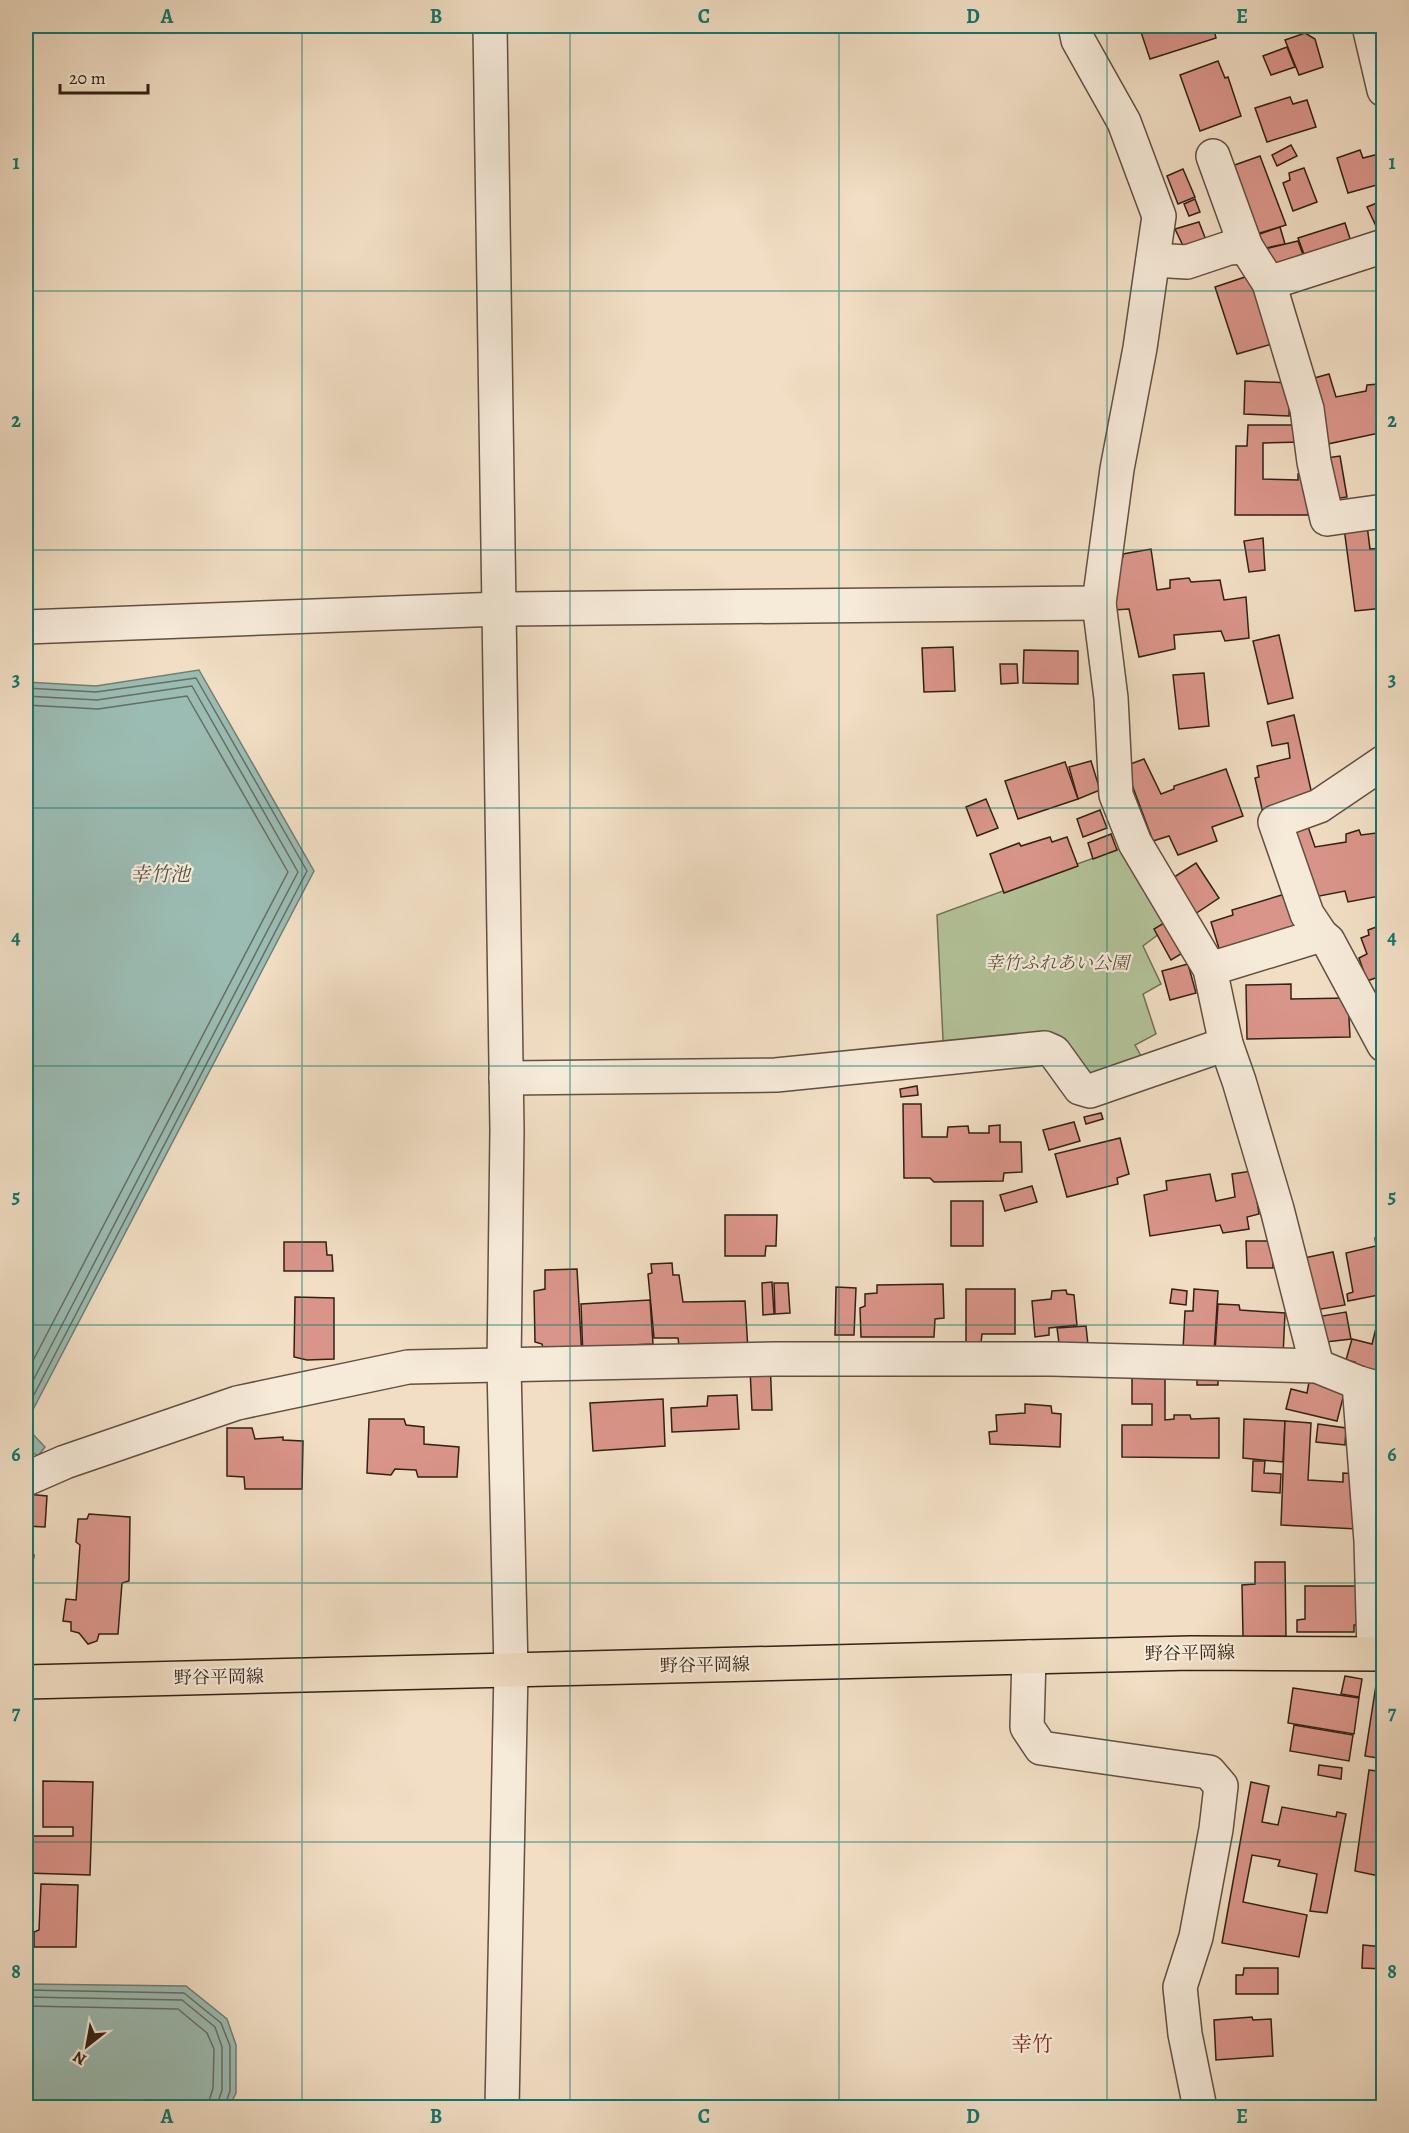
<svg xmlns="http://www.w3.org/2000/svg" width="1409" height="2133" font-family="Alegreya,'Noto Serif JP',serif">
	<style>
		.green { fill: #b3c299; stroke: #727256; stroke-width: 1.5 }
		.water { fill: #9bbcb3; stroke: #717e73; stroke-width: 1.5 }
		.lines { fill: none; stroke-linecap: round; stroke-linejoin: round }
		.shore { stroke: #666e64; stroke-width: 1.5 }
		.building { fill: #da958a; stroke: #322114; stroke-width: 1.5 }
		.minor-casing { stroke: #625040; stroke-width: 36 }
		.major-casing { stroke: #322114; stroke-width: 36 }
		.minor { stroke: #f6ead9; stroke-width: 33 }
		.major { stroke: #f1dec4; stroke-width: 33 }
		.grid { fill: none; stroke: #0f766e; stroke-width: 1.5; stroke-opacity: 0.55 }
		.labels { text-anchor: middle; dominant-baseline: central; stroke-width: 4.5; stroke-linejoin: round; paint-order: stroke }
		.park-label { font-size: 18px; font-style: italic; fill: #59513c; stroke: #f6ead9 }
		.street-label { font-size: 18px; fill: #322114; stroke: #f6ead9 }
		.water-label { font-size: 20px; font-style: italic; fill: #525044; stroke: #f6ead9 }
		.quarter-label { font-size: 21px; fill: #7a1f14; stroke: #f6ead9 }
		.neatline { fill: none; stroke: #0f766e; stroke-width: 2 }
		.grid-label { font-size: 20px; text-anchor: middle; font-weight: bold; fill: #0f766e }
	</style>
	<rect width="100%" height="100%" fill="#f1dec4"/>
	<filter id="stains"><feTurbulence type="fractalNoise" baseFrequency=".00333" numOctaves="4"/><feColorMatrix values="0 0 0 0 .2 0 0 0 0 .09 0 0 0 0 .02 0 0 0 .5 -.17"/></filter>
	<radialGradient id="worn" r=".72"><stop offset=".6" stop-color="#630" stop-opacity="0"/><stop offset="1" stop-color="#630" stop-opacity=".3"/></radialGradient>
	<path class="green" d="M1135,843l45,75 -37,28 18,38 -18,10 13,40 -21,11 14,25 -69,18 -35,-40 -101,12 -7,-145z"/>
	<g class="water">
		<path d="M199,670l115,201 -288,552v-741l70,4z"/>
		<path d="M26,1427l19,20 -7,9 -12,-8z"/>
		<path d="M26,1984l160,2 41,33 9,26v48l-7,14h-203z"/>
	</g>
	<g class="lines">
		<g class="shore">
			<path d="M26,688l70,4 100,-14 111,193 -281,539"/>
			<path d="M26,696l71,4 95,-14 106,186 -272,522"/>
			<path d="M26,705l72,4 89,-13 101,176 -262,502"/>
			<path d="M26,1990l158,3 37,30 9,23v45l-6,17"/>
			<path d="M26,1997l156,3 33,27 7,20v43l-6,18"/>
			<path d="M26,2006l152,3 29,24 7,16 -1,39 -6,20"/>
		</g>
	</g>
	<g class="building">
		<path d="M1125,26h88l3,12 -66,21 -10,-30 -14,1z"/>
		<path d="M1274,26h21l-19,6z"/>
		<path d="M1305,33l10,6 8,28 -24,8 -14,-35z"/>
		<path d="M1287,47l8,20 -24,8 -8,-19z"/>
		<path d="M1218,61l7,17 3,-1 13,39 -41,15 -20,-56z"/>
		<path d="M1290,97l3,7 14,-4 9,27 -49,15 -12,-34z"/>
		<path d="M1291,145l6,11 -20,10 -5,-11z"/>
		<path d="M1360,150l3,8 16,-4 5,14v15l-36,10 -11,-35z"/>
		<path d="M1260,156l26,69 -29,9 -28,-67z"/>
		<path d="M1304,168l13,34 -24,9 -10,-28 7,-3 -1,-7z"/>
		<path d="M1183,169l12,28 -17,7 -11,-28z"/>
		<path d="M1195,199l5,13 -11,4 -5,-12z"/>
		<path d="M1384,200v23l-8,3 -9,-19z"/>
		<path d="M1199,222l10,26 -21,8 -13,-27z"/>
		<path d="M1345,223l9,28 -46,14 -10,-27z"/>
		<path d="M1280,227l5,17 -24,5 -4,-14z"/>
		<path d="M1298,241l7,19 -33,10 -7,-21z"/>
		<path d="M1248,276l31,66 -42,12 -22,-67z"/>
		<path d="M1329,374l7,23 30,-6 1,-6 12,-1 5,30v18l-61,13 -16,-65z"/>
		<path d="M1245,381l45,2 -1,33 -45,-2z"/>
		<path d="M1248,425h55l-1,17 -39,1v36l35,1v-6h11l-1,41h-73l1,-69h11z"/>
		<path d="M1340,456l7,41 -19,3 -8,-41z"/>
		<path d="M1367,525l3,24 14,-1v60l-29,3 -11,-83z"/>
		<path d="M1263,538l2,32 -16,2 -5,-31z"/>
		<path d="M1151,549l6,41 13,-2v-8l19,-2 2,4 29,-2 4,20 22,-3 3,41 -24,3 -4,-10 -47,4 1,14 -36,8 -10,-48 -15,1 -2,-52 11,-1v-3z"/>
		<path d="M1279,635l14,63 -25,6 -15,-63z"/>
		<path d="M953,647l2,44 -31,1 -2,-44z"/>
		<path d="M1024,650l54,1v33l-55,-1z"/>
		<path d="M1000,664h17l1,19 -17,1z"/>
		<path d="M1204,673l5,53 -30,3 -6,-54z"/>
		<path d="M1294,715l19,84 -49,19 -9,-40 4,-1 -2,-11 33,-8 -2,-15 -16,3 -5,-24z"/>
		<path d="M1144,759l17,35 13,-5v-3l52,-17 17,47 -31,11 5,14 -39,14 -9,-19 -16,5 -28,-75z"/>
		<path d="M1091,761l9,29 -22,9 -9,-32z"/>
		<path d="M1065,762l13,37 -60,20 -13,-38z"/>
		<path d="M986,799l12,29 -21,8 -11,-29z"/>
		<path d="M1100,810l7,18 -24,9 -6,-18z"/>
		<path d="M1305,818l10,29 31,-5v-8l13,-4 2,5 23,-3v51h-6l2,13 -32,6 -3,-11 -41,8 -20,-75z"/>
		<path d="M1111,834l6,16 -24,9 -5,-16z"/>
		<path d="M1050,837l2,5 15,-5 11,29 -74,27 -14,-39 29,-11 2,3z"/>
		<path d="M1196,863l23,35 -24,16 -24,-35z"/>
		<path d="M1285,894l12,38 -76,23 -10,-33 22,-7 -1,-5z"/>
		<path d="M1169,920l17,31 -15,9 -17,-31z"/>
		<path d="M1384,924v51l-17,6 -8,-23 8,-4 -6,-16 8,-3 -1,-5z"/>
		<path d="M1188,964l8,29 -26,7 -8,-29z"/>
		<path d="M1291,984v15l57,-1 2,39 -103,2 -1,-54z"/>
		<path d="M917,1086l1,9 -17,2 -1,-8z"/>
		<path d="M903,1104h18l1,33h25l1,-10 20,-1 1,7h20v-7l11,-1v17h21l1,30 -18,1 -1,8 -69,1 -4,-4h-26z"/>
		<path d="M1101,1113l2,6 -17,5 -2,-7z"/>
		<path d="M1074,1122l6,19 -31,9 -6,-20z"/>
		<path d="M1120,1138l9,36 -12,4 1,6 -51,13 -12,-43z"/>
		<path d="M1252,1171l7,43 -12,3 2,12 -26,4 -3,-8 -70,11 -6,-41 23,-5 -1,-9 44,-7 6,27 19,-4 -3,-23z"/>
		<path d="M1032,1186l5,16 -32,9 -5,-16z"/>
		<rect x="951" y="1201" width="32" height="45"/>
		<path d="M725,1215h52l-1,31h-10l-1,10h-40z"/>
		<path d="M1384,1236v58l-36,7 -1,-7 6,-2 -7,-39 30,-7 -1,-8z"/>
		<path d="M1246,1241h26l1,27h-26z"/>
		<path d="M284,1242h42l1,13h5l1,16h-49z"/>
		<path d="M1333,1252l12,53 -35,6 -11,-52z"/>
		<path d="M672,1263l1,12h6l4,27 62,-1 3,49 -68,3 -2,-15h-24l-6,-64 4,-1 -1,-9z"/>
		<path d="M577,1269l5,89 -36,2 -4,-16 -7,-2 -1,-51 11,-2v-19z"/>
		<path d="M772,1282l2,32 -11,1 -1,-32z"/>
		<path d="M774,1283h14l2,30 -15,1z"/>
		<path d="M943,1284l1,34 -9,1 -1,18h-73l-1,-29 5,-2v-12l12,-1v-8z"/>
		<path d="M836,1287l20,1 -2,47h-19z"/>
		<path d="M966,1289h49v45h-33l-1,9h-15z"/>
		<path d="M1172,1289l15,2 -1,14 -16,-2z"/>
		<path d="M1194,1289l24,2 -4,61 -31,-2 2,-39h8z"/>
		<path d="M1066,1290l1,4 7,1 3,30 -28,3v7l-14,2 -3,-36 19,-2 1,-8z"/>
		<path d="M295,1297l39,1v61l-27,1 -13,-3z"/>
		<path d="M650,1300l3,44 -23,1 -1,11 -46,2 -2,-54z"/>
		<path d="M1218,1304l21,1 1,5 45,3 -2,43 -68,-4z"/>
		<path d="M1346,1312l5,27 -25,3 -4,-26z"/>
		<path d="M1086,1326l2,19 -15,2 -1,-4h-13l-2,-15z"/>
		<path d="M1376,1328l8,2v46l-30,-8 1,-6 -9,-2 6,-21 20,5z"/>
		<path d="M770,1359l2,51h-20l-2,-41z"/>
		<rect x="1197" y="1374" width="21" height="11"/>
		<path d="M1132,1378l33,1v41l9,-1v-4h16l1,4 28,-1v40l-97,-1v-32h30v-21h-20z"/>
		<path d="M1309,1382l36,8 -8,31 -51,-12 5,-20 16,4z"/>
		<path d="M737,1395l2,34 -67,3 -1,-24 36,-2 1,-10z"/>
		<path d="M663,1399l2,47 -72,5 -3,-48z"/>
		<path d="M1384,1399v57h-8l-8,-54z"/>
		<path d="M1025,1404l26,2 1,7 9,1 -1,33 -70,-3 -1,-12 8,-1 -1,-16 29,-2z"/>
		<path d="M369,1419h35l2,6 18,2v17l35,3 -2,30h-39l-2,-7 -21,-1 -4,6 -24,-2z"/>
		<path d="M1244,1419l41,2 -2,41 -40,-4z"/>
		<path d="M1285,1421l26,2 -3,57 35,2v-9l16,1 -2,55 -76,-4z"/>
		<path d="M1318,1424l28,4 -1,17 -29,-3z"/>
		<path d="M227,1428h25l3,11 28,-2v3l20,1 -1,48h-57l-1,-12 -17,-1z"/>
		<path d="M1253,1461h12l-1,12 17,1 -1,19 -28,-2z"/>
		<path d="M26,1494l21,2 -2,31 -19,-1z"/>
		<path d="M89,1514l41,3 -1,64 -7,2 -4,51h-19l-2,7 -9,3 -9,-11 -8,-2v-9l-8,-1 3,-22 10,1 4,-55 -4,-3 2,-23h9z"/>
		<path d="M26,1553l8,2 -6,39h-2z"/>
		<path d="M1255,1562h30l1,74 -43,1 -1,-52 13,-1z"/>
		<path d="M1305,1586h56v39h-7v7h-57v-12l8,-1z"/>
		<path d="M26,1607l7,3v2l-7,24z"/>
		<path d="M1345,1676l17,3 -3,18 -18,-3z"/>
		<path d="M1376,1685l8,1v73l-19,-3z"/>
		<path d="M1293,1688l66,10 -5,36 -66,-11z"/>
		<path d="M1294,1725l59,10 -4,26 -59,-10z"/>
		<path d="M1319,1765l23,3 -1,11 -23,-4z"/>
		<path d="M1369,1770l15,2v105l-29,-6z"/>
		<path d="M43,1781l50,1 -3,93 -64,-2v-37h47v-9h-30z"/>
		<path d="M1251,1782l18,4 -7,36 16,3 4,-18 54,10 1,-5 9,2 -19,99 -17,-2 7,-37 -39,-8 2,-6 -28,-5 -9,47 64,13 -8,42 -77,-14z"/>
		<path d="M41,1884l37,1 -2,62h-42v-15l5,-2z"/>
		<path d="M1363,1945l21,2v22l-22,-1z"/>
		<path d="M1244,1968h34v26h-42v-19h7z"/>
		<path d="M1252,2017l1,3 18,-1 2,37 -57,4 -2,-40z"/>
	</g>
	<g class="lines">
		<defs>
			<g id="minor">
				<path d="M490,26l17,1104 -3,236 7,304 -9,438"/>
				<path d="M1075,26l3,14 46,82 35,94 -19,132 -23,121 -18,134 12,95 5,97 19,48 75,126 16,75 13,37 38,128 40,157"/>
				<path d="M1369,26l15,64"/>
				<path d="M1213,156l33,91 23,36 38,126 7,53 13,57 57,-8"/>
				<path d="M1153,260l34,2 42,-14 17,-1"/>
				<path d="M1269,283l115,-37"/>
				<path d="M26,627l474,-18 599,-6"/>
				<path d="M1321,935l-14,-21 -32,-92 44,-16 65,-44"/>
				<path d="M1210,969l111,-34 7,6 56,104"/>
				<path d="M506,1078l270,-3 269,-27 9,4 26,36 10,3 136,-47"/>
				<path d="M1359,1383l12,158 3,111"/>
				<path d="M26,1479l39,-17 172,-59 171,-36 367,-8h277l265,7 42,17 25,7"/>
				<path d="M1029,1657l-2,70 14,21 168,24 12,14 -5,43 -20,108 -16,50 5,47 15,74"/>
			</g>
			<path id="major" d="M26,1682l1165,-29 193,1"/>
		</defs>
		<use href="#minor" class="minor-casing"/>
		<use href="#major" class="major-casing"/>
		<use href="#minor" class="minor"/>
		<use href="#major" class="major"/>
	</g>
	<path class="grid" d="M302,26v2082M570,26v2082M839,26v2082M1107,26v2082M26,291h1358M26,550h1358M26,808h1358M26,1066h1358M26,1325h1358M26,1583h1358M26,1842h1358"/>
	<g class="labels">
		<g class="park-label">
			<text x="1057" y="963">幸竹ふれあい公園</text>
		</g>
		<g class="street-label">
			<text transform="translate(1190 1653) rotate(-1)">野谷平岡線</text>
			<text transform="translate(705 1665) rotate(-1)">野谷平岡線</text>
			<text transform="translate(219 1677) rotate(-1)">野谷平岡線</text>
		</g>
		<g class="water-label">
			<text x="160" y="874">幸竹池</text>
		</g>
		<g class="quarter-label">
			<text x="1032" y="2044">幸竹</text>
		</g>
	</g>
	<rect width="1409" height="2133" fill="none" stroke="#f1dec4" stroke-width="66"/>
	<g transform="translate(87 2046) rotate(211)" stroke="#f6ead9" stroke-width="4.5" paint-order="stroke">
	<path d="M0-4.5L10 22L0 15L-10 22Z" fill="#322114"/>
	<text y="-9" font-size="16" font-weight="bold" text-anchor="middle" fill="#322114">N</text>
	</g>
	<path d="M60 84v9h88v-9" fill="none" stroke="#322114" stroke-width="3"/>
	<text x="69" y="84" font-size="18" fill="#322114" stroke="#f6ead9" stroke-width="4.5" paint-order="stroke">20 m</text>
	<rect x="33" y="33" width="1343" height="2067" class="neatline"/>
	<g class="grid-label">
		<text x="167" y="23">A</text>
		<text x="436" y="23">B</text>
		<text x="704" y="23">C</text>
		<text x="973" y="23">D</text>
		<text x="1242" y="23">E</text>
		<text x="16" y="169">1</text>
		<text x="1392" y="169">1</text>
		<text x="16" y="427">2</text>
		<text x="1392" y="427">2</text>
		<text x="16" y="686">3</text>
		<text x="1392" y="686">3</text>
		<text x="16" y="944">4</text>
		<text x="1392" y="944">4</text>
		<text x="16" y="1203">5</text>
		<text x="1392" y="1203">5</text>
		<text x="16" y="1461">6</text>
		<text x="1392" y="1461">6</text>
		<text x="16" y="1719">7</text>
		<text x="1392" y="1719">7</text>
		<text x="16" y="1978">8</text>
		<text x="1392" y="1978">8</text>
		<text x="167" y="2123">A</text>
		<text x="436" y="2123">B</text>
		<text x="704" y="2123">C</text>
		<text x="973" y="2123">D</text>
		<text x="1242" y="2123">E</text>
	</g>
	<rect width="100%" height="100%" filter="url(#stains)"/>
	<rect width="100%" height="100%" fill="url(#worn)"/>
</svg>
